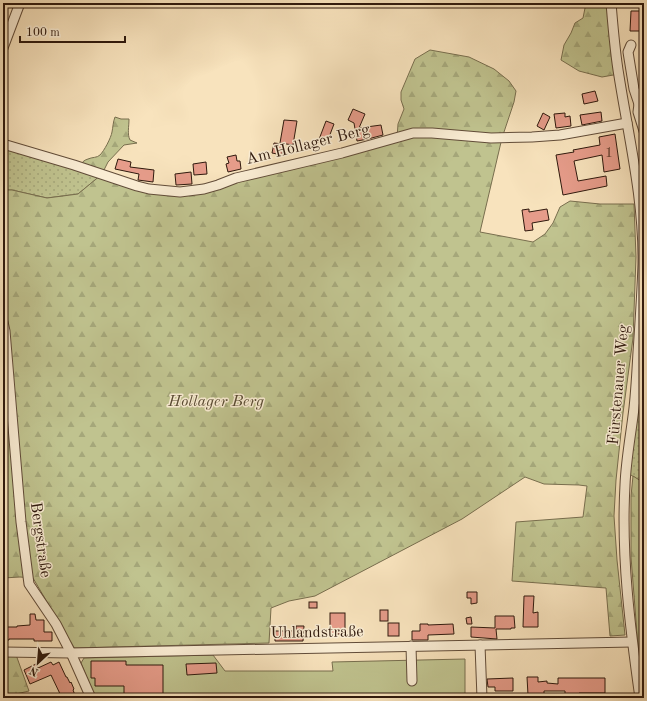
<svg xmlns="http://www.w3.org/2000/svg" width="647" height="701" font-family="'Old Standard TT',serif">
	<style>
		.green { fill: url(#green-dots); stroke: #786e4e }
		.forest { fill: url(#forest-firs); stroke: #786e4e }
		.pitch { fill: #c0c38f; stroke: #786e4e }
		.building { fill: #e69c8a; stroke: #2f190d }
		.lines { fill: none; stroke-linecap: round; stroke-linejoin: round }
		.minor-casing { stroke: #614c39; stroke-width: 11 }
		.minor { stroke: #faedd4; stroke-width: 9 }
		.labels { text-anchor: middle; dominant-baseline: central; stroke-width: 3; stroke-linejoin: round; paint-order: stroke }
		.number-label { font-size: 14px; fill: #5d3a2c }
		.street-label { font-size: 16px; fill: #2f190d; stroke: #faedd4 }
		.park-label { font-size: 16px; font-style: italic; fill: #5a4c34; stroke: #faedd4 }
	</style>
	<defs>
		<pattern id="green-dots" width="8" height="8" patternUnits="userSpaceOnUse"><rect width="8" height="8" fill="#c0c38f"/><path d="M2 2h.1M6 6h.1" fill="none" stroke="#a5a77a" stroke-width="1.8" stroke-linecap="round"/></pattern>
		<pattern id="forest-firs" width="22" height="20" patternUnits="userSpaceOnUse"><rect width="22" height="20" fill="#c0c38f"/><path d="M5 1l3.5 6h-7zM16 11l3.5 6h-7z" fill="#a5a77a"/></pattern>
	</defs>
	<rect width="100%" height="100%" fill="#f8e3bd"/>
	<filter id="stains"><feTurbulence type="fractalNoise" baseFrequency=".005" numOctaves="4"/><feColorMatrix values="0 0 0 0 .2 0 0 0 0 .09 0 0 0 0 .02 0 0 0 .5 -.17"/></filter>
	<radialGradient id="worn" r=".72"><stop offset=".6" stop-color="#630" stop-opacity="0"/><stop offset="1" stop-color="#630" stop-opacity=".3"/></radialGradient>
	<g class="green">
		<path d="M3,144l98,31 -23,19 -31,4 -35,-8h-9z"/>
		<path d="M639,198h5v285l-18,-11 12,-122z"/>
	</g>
	<g class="forest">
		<path d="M591,3h20l8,71 -17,3 -23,-6 -18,-11 3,-15 7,-12 4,-10 8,-5 2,-10z"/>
		<path d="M430,50l39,7 25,12 15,12 7,10 -2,11 -12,36 -22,94 53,10 12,-8 8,-11 7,-16 10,-6 30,3h34l2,53 -3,81 -10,75 -7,67 -2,36 3,44 8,75 -15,1 -4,-48 -94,-7 4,-59 67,-5 4,-31 -8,-1 -35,-1 -19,-7 -63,42 -147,77 -26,5 -18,7 -2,35 -195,5 -41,-70 -13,-1 -17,1v-388h9l35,8 31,-4 23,-19 -22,-8c2,-4 5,-7 9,-8 4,-2 9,-1 12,-4 4,-4 11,-17 12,-23 1,-5 1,-10 3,-15l6,2h8c0,8 -2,15 1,21l7,3 -13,2 -16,17 -6,12 78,18 217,-54 1,-14 6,-15 -3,-9v-8l14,-33z"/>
		<path d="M633,476l11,7v207l-5,-31 -8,-102v-61z"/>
		<path d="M3,652h12l14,39 -26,6z"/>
	</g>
	<path class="pitch" d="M213,655l12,16h108l-1,-9 133,-3v39h-370l-14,-35 3,-5z"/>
	<g class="building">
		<path d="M631,11h13v20h-14z"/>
		<path d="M595,91l3,10 -14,3 -2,-10z"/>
		<path d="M353,109l12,5 -6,14 22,-3 2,10 -15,4 -11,2 -3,-18 -6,-3z"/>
		<path d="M601,112l1,9 -20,4 -2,-10z"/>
		<path d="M543,113l7,4 -6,13 -7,-4z"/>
		<path d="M565,113v4l5,-1 1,10 -15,2 -2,-14z"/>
		<path d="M284,120l13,1 -4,24 -13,-2z"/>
		<path d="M326,121l8,3 -8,21 -8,-3z"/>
		<path d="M615,134l5,35 -16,3 -2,-17 -28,6 4,20 28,-5 1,10 -44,9 -7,-40 18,-3 -1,-2 27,-5 -1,-8z"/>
		<path d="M274,143l9,1 -1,11 -10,-2z"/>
		<path d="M236,155l1,6h3l1,8 -13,3 -2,-8 3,-1 -2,-6z"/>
		<path d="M118,159l13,3 -1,5 24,3 -1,12 -15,-2 1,-6 -24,-5z"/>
		<path d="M206,162l1,12 -13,1 -1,-11z"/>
		<path d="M191,172l1,12 -16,1 -1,-11z"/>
		<path d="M529,209v3l18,-3 2,11 -17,3 1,7 -8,1 -3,-21z"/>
		<path d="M467,592h10v11l-6,1v-6h-4z"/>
		<path d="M524,596h10l-1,17 5,-1v15h-15z"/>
		<rect x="309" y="602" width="8" height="6"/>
		<rect x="380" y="610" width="8" height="11"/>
		<rect x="330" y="613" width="15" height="21"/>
		<path d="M30,614h5l1,6h8v12h8v9h-18v-2h-25v1h-6v-13h14v-1l13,-1z"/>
		<path d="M495,616h19l1,12h-4v1h-15l1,10 -26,-2v-10l24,1z"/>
		<path d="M471,617l1,7h-5l-1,-6z"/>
		<rect x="388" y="623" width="11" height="13"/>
		<path d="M420,624h8v1l25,-1 1,10 -26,1v5h-16v-9h8z"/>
		<path d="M296,626h8l-1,15h-28v-10h21z"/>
		<path d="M91,661h35v4h37v33h-39v-12h-29v-8h-4z"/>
		<path d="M51,662l2,3 6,-3 7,15h1l3,6 1,-1 3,7 -1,1 2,5 -6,3h-7l-11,-23 -21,9 -6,-14 12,-6 2,4z"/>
		<path d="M216,663l1,10 -30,2 -1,-11z"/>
		<path d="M527,677h11v5l9,-1v2l11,1v-6h47v15h-26v2h-14v-4h-21v3l-16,1z"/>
		<path d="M513,678v13h-18v-4h-7l-1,-8z"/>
	</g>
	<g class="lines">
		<defs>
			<g id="minor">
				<path d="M611,3c2,24 4,50 8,73 10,63 25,125 24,188 -1,30 -3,59 -5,88 -1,19 -2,37 -4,56 -3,26 -8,51 -9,77 -4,71 5,142 15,213"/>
				<path d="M631,45l-3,7 6,37 5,15"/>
				<path d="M3,48l17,-45"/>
				<path d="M643,102l-4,2 -1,8 6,19"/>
				<path d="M3,144l71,21 63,21 12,3 31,3 24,-3 14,-4 18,-7 106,-25 71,-20h19l59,5 41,-1 28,-2 67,-12"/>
				<path d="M3,322l2,9 16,191 8,62 27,40 15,29 20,45"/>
				<path d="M480,645l2,53"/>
				<path d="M411,646l1,35"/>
				<path d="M3,652l68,1 561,-11"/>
			</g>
		</defs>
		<use href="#minor" class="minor-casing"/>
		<use href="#minor" class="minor"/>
	</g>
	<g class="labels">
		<g class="number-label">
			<text x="609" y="153">1</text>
		</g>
		<g class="street-label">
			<text transform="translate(308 145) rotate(-14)">Am Hollager Berg</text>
			<text transform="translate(619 385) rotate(-85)">Fürstenauer Weg</text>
			<text transform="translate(40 540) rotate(82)">Bergstraße</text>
			<text transform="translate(317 633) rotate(-1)">Uhlandstraße</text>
		</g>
		<g class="park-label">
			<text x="216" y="402">Hollager Berg</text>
		</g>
	</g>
	<rect width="647" height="701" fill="none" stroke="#f8e3bd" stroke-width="16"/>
	<rect x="4" y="4" width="639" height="693" fill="none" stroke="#2f190d" stroke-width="2"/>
	<rect x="8" y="8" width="631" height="685" fill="none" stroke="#2f190d"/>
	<g transform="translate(38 663) rotate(206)" stroke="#faedd4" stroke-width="3" paint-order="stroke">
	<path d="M0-3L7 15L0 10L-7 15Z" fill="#2f190d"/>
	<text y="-6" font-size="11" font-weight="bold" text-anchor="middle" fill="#2f190d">N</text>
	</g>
	<path d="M20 36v6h105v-6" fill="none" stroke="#2f190d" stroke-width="2"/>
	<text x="26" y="36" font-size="12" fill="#2f190d" stroke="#faedd4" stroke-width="3" paint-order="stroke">100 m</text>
	<rect width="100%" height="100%" filter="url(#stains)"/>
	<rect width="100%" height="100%" fill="url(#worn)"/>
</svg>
